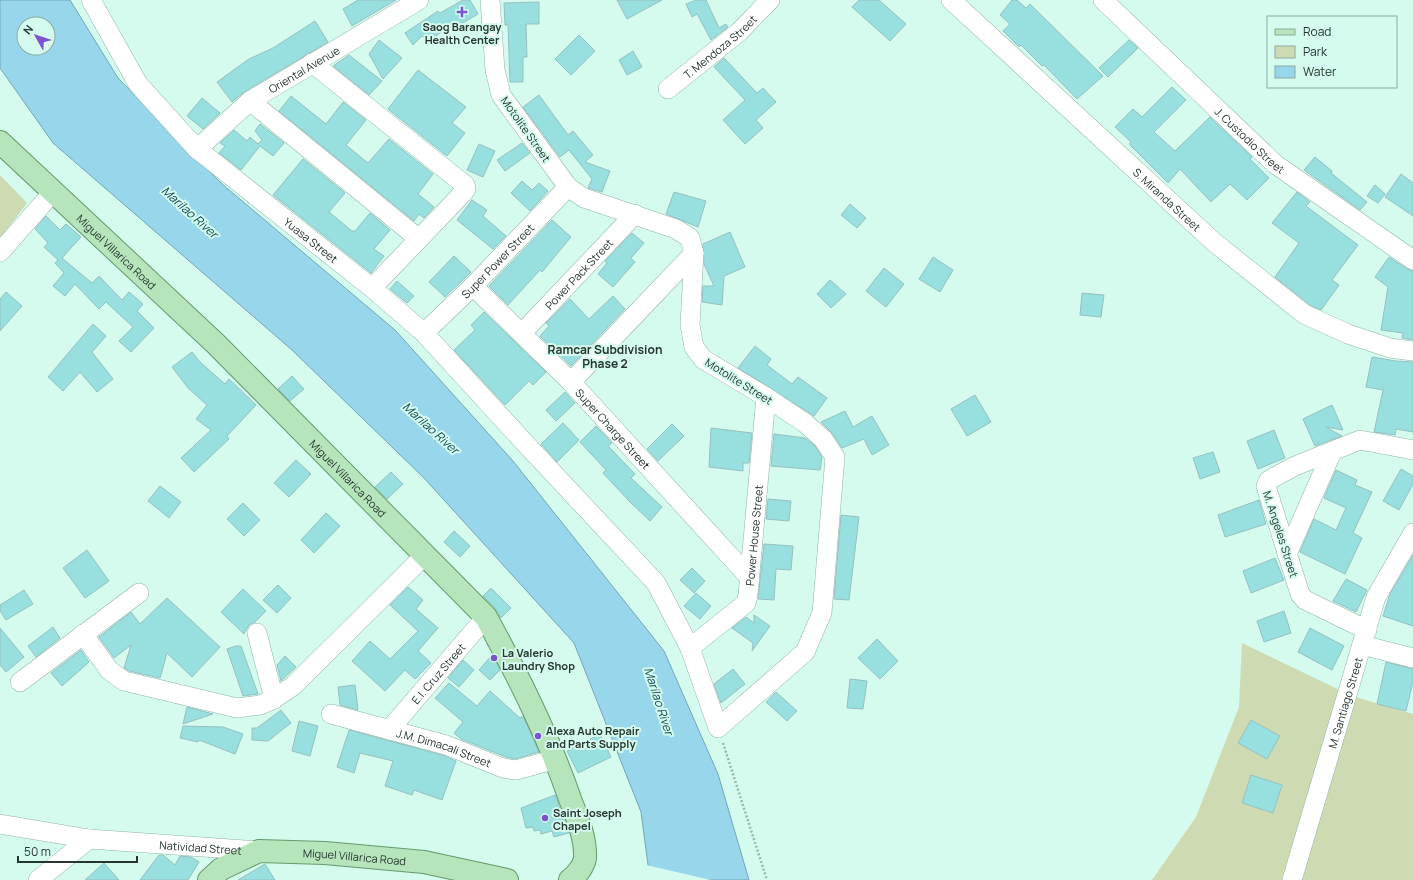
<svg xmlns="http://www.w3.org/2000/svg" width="1413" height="880" font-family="Manrope,sans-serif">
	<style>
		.green { fill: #cedbb2 }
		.water { fill: #97d6eb; stroke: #75a6b3; fill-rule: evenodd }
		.pier { fill: #d4fbed }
		.building { fill: #98dfdf; stroke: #97c0c0 }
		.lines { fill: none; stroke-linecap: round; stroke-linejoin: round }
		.minor-casing { stroke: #90b5a8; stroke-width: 20 }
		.major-casing { stroke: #649b6d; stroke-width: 24 }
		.path { stroke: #99b7ac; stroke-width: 2.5; stroke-dasharray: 2 2; stroke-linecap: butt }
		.minor { stroke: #fff; stroke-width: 19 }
		.major { stroke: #b6e4bb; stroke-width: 22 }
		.poi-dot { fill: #7d54ce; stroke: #d4fbed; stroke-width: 1.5 }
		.labels { text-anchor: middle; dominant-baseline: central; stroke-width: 4; stroke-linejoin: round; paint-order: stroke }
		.poi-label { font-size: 11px; font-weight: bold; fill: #263530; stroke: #d4fbed; text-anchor: start }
		.street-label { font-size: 11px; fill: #263530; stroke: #d4fbed }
		.water-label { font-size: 12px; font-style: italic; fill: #134858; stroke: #d4fbed }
		.neighbourhood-label { font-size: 12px; font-weight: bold; fill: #263530; stroke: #d4fbed }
	</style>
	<rect width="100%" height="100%" fill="#d4fbed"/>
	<g class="green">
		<path d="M0,175l27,28 -27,35z"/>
		<path d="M1242,643l110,53 61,18v166h-261l44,-63 43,-110z"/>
	</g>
	<path class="water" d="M0,0h70l48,78 104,106 173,146 118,131 151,190 54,123 31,106h-99l-9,-68 -67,-169 -150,-165 -132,-128 -239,-207 -53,-75zM24,24h24v24h-24z"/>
	<path class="pier" d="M646,865l65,15h-63z"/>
	<g class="building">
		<path d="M358,0h38l-44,26 -9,-17z"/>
		<path d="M463,0h7l8,14 -22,13 -2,-3 -26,17 -6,-5 -9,9 -8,-12 33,-22 2,2z"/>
		<path d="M617,0h45l-35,19z"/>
		<path d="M696,0h10l13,28 7,-4 2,3 -17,13 -14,-26 -5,3 -6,-13z"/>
		<path d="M859,0h20l27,24 -16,17 -38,-34z"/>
		<path d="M1012,0h5l9,8 4,-4 73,72 -26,23 -33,-34 -2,1 -21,-21 -2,2 -16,-16 7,-7 -10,-9z"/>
		<path d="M539,2v22h-13l1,33h-4v25h-13l-2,-57h-3l-1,-22z"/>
		<path d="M315,21l13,21 -84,50 -12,10 -15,-20 32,-23 24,-11z"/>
		<path d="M579,35l16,16 -24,24 -16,-16z"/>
		<path d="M379,40l23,18 -19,21 -14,-25z"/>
		<path d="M1129,40l9,8 -30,29 -9,-9z"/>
		<path d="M633,51l9,16 -15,8 -8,-15z"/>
		<path d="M349,55l33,26 -13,14 -36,-29z"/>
		<path d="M724,58l33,35 6,-5 13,14 -20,18 7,8 -18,16 -22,-24 22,-20 -31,-33z"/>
		<path d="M418,70l48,37 -14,16 13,10 -18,23 -59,-47z"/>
		<path d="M1172,87l14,13 -32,32 21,19 35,-34 42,40 -2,2 19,19 -22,22 -17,-16 -19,18 -31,-33 -12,14 -39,-39 2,-2 -16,-15 18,-18 9,8z"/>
		<path d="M539,95l29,40 5,-4 20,24 -8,7 25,9 -8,21 -14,-4 4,-9 -23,-29 -9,7 -37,-50z"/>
		<path d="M291,96l35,28 17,-22 23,18 -20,25 22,18 21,-24 44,35 -15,20 16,13 -10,11 -5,-4 -5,7 -135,-110z"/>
		<path d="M202,98l18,15 -17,16 -16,-13z"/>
		<path d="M260,124l24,19 -11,13 -13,-10 -19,24 -22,-17 6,-7 -5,-3 14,-13 13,11 3,-4 8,7 4,-4 -7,-9z"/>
		<path d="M522,143l8,10 -25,18 -8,-11z"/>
		<path d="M479,144l16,7 -12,26 -16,-7z"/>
		<path d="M1315,157l17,14 -1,2 36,29 -7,8 -56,-40z"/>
		<path d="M303,159l42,34 -16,19 23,19h3l15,-18 20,17 -16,19 10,7 -13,17 -98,-78z"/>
		<path d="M1401,174l12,9v33l-28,-19z"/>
		<path d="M522,181l10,9 7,-7 9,8 -18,20 -19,-18z"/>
		<path d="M1375,185l10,9 -7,9 -11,-7z"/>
		<path d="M674,192l32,9 -8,26 -32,-13z"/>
		<path d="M1297,192l13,10 -4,4 52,39 -26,35 7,5 -18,25 -11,-5 -35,-28 24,-34 -27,-20z"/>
		<path d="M472,200l15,10 -4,6 23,20 -13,13 -36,-29z"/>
		<path d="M850,204l16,14 -9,10 -16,-13z"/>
		<path d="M46,216l14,14 6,-6 15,13 -19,21 30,25 7,-7 23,24 7,-8 14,12 -6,7 17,17 -23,24 -12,-11 14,-14 -27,-25 -7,7 -24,-25 -10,12 -12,-10 11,-13 -9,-10 3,-3 -14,-13 4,-4 -13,-14z"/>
		<path d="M552,220l19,17 -29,35 -2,-2 -32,35 -19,-19z"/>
		<path d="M730,232l15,35 -21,9 -2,29 -20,-3 1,-16h11l-10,-22 -1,-20z"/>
		<path d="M632,233l12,10 -13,15 4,4 -22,25 -15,-13 9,-11 -2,-2z"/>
		<path d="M454,256l17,16 -26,25 -16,-15z"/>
		<path d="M933,257l20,13 -13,22 -21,-13z"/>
		<path d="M1389,257l18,12 6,2v69l-11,-2 1,-5 -22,-3 7,-43 -13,-10z"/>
		<path d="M884,268l20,16 -18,23 -20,-16z"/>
		<path d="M830,280l16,14 -15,14 -14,-14z"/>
		<path d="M397,281l17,15 -7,7 -17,-14z"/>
		<path d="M6,292l16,14 -22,25v-32z"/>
		<path d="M1082,293l22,2 -3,22 -21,-2z"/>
		<path d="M613,296l12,13 -54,57 -31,-30 9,-10 -3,-3 24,-24 19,20z"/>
		<path d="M484,312l62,60 -13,13 -4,-4 -24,24 -51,-55 21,-20 -4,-5z"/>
		<path d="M93,324l13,12 -14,16 21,27 -16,13 -17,-20 -17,19 -15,-14z"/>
		<path d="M755,346l16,13 -4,6 25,19 6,-7 29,21 -13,18 -76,-48z"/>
		<path d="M192,352l8,10 25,22 4,-5 27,26 -29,31 2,3 -35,33 -13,-14 30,-28 -15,-11 11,-14 -19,-17 -16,-21z"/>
		<path d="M1372,357l24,4 17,1v70l-17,-3 -1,6 -21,-3 9,-42 -17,-3z"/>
		<path d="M292,376l12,13 -14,12 -12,-12z"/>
		<path d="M565,392l10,11 -19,18 -10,-11z"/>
		<path d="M975,395l16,27 -24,14 -16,-27z"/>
		<path d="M1332,405l11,25 -17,-3 16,9 -27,10 -12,-27z"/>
		<path d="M845,411l8,16 19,-11 17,29 -17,10 -8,-16 -22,9 -10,-15 -11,-11z"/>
		<path d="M563,423l16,17 -22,22 -16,-18z"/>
		<path d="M672,424l12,12 -26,25 -11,-12z"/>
		<path d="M596,426l16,17 -4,3 27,28 -4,4 31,29 -12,14 -21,-20 -26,-28 3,-3 -26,-28z"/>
		<path d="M711,428l41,5 -3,30h-6v8l-34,-4z"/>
		<path d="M1274,430l11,28 -27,11 -11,-28z"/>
		<path d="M774,434l31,4 10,8 7,11 -2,13 -49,-4z"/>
		<path d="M1213,452l7,20 -20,7 -7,-21z"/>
		<path d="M296,460l15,14 -22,23 -15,-14z"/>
		<path d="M1401,469l12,7v8l-14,26 -16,-9z"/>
		<path d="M1336,470l21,10 -2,5 17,7 -19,41 9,5 -17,36 -45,-22 14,-33 22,11 10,-22 -22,-10z"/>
		<path d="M391,472l12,12 -16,15 -12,-12z"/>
		<path d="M160,486l21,16 -12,16 -21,-17z"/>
		<path d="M768,499l23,2 -2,20 -23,-2z"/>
		<path d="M1259,500l7,24 -41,13 -7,-22z"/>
		<path d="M243,503l17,17 -16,16 -17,-17z"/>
		<path d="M326,513l14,13 -26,27 -13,-13z"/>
		<path d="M841,515l18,2 -10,83 -15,-1z"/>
		<path d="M454,531l16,15 -10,11 -16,-15z"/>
		<path d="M764,544l29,2 -2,24 -15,-1 -2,31 -16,-1z"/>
		<path d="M87,550l22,31 -24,17 -22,-30z"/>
		<path d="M1413,555v71l-30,-10 7,-22z"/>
		<path d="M1275,558l9,22 -33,13 -8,-22z"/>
		<path d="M692,568l13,13 -11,12 -14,-13z"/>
		<path d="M1346,579l21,11 -11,22 -23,-11z"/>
		<path d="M278,585l13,13 -14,15 -14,-13z"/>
		<path d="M408,587l15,13 -7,9 22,19 -20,23 13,12 -16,16 -10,-9 -20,21 -33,-30 18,-20 20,18 28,-28 -28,-26z"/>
		<path d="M491,588l20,20 -10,10 -6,-10 -12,-12z"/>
		<path d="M243,589l23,22 -11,11 -6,3 -5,9 -23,-22z"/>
		<path d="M24,590l9,14 -27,16 -6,-9v-6z"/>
		<path d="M696,593l15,13 -11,13 -16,-13z"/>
		<path d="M167,598l53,49 -28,30 -25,-24 -7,25 -31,-7 -5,-3 7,-23 -17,13 -15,-21 32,-25 9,12z"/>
		<path d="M1284,611l7,22 -27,9 -7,-21z"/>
		<path d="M754,615l16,11 -18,25 1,-8 -21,-15 14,-11 8,6z"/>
		<path d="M53,627l7,11 -24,19 -8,-11z"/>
		<path d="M0,628l24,29 -18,15 -6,-7z"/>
		<path d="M1310,628l34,18 -12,24 -34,-18z"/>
		<path d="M877,639l21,22 -18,18 -22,-21z"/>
		<path d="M236,646h5l17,48 -15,2 -16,-47z"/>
		<path d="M81,650l8,12 -27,24 -11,-13z"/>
		<path d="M492,655l8,15 -10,10 -11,-10z"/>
		<path d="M285,656l11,11 -15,14 -4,-16z"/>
		<path d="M463,660l11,10 -15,17 -11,-9z"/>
		<path d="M1386,662l27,7v13l-7,29 -29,-7z"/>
		<path d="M733,669l12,15 -24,19 -7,-19z"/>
		<path d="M850,679l17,2 -4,28 -16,-1z"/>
		<path d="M449,683l28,23 13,-15 30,27 3,-2 16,36 -24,7 -9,-2 -45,-18 -7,-6 9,-11 -28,-24z"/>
		<path d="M355,685l3,25 -18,-5 -2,-18z"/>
		<path d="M776,692l21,19 -10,10 -21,-19z"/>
		<path d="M187,707l26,7 -30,10z"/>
		<path d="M281,710l10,13 -23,18 -16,-1v-12h5z"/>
		<path d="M1251,720l29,16 -13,23 -29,-16z"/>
		<path d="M299,721l19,5 -8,30 -18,-5z"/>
		<path d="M183,726l40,1 20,7 -8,20 -36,-14 -1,2 -18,-4z"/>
		<path d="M349,730l93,25 14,6 -14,39 -28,-10 -2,5 -27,-9 8,-25 -33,-8 -6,20 -17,-6z"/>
		<path d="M600,734l11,23 -33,16 -11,-22z"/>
		<path d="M1251,775l31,10 -9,28 -31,-10z"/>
		<path d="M555,795l14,38 -15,4 -2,-6 -11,3 -1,-4 -6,1 -1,-4 -7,1 -5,-20z"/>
		<path d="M159,855h4l12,10 5,-9 11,1 8,5 -11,18h-48z"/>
		<path d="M104,863l15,17h-34z"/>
		<path d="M265,864l10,16h-37z"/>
	</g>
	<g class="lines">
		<defs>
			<g id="minor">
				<path id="s1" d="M91,0l47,84 59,65 175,139 52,45 99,108 133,142 34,65 28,80 87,-76 17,-39 13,-156 -12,-18 -18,-16 -39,-26 -63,-38 -9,-12 -4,-22 4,-72 -4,-15 -14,-9 -92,-31 -16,-11 -67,-92 -6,-25 -5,-70"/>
				<path id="s2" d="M951,0l264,243 89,71 44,20 42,14 23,3"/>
				<path id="s3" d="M1103,0l172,164 138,96"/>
				<path d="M312,63l153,122 1,4 -4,5 -90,94"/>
				<path id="s4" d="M668,89l71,-57 31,-32"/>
				<path d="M250,101l169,138"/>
				<path id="s5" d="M197,149l53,-48 169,-101"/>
				<path d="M0,252l53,-60"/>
				<path id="s6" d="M473,286l98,96 178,195"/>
				<path id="s7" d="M424,333l49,-47 95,-99"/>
				<path id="s8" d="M522,333l113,-119"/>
				<path d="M571,382l123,-129"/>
				<path d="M1287,554l45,-102"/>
				<path d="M1367,630l-62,-30 -5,-6 -34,-108 3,-6 26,-14 65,-26 53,10"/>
				<path d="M257,633l17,66"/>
				<path d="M83,634l26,36 15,11 113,27 23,-3 14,-6 19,-13 132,-131"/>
				<path d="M1362,645l51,13"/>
				<path id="s9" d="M690,648l56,-45 2,-8 18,-198"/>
				<path d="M20,682l119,-89"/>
				<path id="s10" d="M331,714l115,31 57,23 13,2 40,-11"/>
				<path id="s11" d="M389,730l97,-113"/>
				<path id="s12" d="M0,824l89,15 170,12"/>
				<path d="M38,880l51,-41"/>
				<path id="s13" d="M1292,880l84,-283 37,-64"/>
			</g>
			<g id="major">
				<path id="s14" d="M0,142l216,202 270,273c32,59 62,118 84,182 7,18 16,39 15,59 -1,8 -9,18 -15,22"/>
				<path id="s15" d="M209,880l12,-11 38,-18 66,2 99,9 83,18"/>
			</g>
		</defs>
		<use href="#minor" class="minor-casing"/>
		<use href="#major" class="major-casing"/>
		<path class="path" d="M723,743l44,137"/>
		<use href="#minor" class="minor"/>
		<use href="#major" class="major"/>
	</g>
	<g class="poi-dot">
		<path d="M460 6h4v4h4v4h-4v4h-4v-4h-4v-4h4z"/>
		<circle cx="494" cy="658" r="4"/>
		<circle cx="538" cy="736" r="4"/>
		<circle cx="545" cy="818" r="4"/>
	</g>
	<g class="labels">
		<g class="poi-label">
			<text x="462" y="26" text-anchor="middle">Saog Barangay<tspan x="462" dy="13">Health Center</tspan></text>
			<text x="502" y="652">La Valerio<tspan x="502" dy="13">Laundry Shop</tspan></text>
			<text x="546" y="730">Alexa Auto Repair<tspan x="546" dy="13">and Parts Supply</tspan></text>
			<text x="553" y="812">Saint Joseph<tspan x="553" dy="13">Chapel</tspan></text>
		</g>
		<g class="street-label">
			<text stroke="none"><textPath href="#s4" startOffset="67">T. Mendoza Street</textPath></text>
			<text stroke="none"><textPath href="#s5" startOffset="134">Oriental Avenue</textPath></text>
			<text transform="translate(526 129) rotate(55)">Motolite Street</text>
			<text stroke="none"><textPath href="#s3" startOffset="203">J. Custodio Street</textPath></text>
			<text stroke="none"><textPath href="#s2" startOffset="294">S. Miranda Street</textPath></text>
			<text stroke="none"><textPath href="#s1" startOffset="330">Yuasa Street</textPath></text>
			<text stroke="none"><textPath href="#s14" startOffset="160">Miguel Villarica Road</textPath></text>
			<text stroke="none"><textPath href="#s7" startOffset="103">Super Power Street</textPath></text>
			<text stroke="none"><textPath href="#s8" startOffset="82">Power Pack Street</textPath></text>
			<text transform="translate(739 381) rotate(32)">Motolite Street</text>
			<text stroke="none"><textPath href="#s6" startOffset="200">Super Charge Street</textPath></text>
			<text stroke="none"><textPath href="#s14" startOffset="484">Miguel Villarica Road</textPath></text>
			<text transform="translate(1281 534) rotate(72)">M. Angeles Street</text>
			<text stroke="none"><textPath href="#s9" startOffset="140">Power House Street</textPath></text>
			<text stroke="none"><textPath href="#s11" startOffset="75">E.I. Cruz Street</textPath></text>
			<text stroke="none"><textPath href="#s13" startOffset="185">M. Santiago Street</textPath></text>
			<text stroke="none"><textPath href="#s10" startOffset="118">J.M. Dimacali Street</textPath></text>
			<text stroke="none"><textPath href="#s12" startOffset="202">Natividad Street</textPath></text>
			<text stroke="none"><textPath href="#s15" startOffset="154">Miguel Villarica Road</textPath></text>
		</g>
		<g class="water-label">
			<text transform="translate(190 212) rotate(42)">Marilao River</text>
			<text transform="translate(431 428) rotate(42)">Marilao River</text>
			<text transform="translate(659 701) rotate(72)">Marilao River</text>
		</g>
		<g class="neighbourhood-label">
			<text x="605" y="349">Ramcar Subdivision<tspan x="605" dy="14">Phase 2</tspan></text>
		</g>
	</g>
	<rect x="1267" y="16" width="130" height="72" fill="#d4fbed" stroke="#8eaca1"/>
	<rect x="1275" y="29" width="20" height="6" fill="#b6e4bb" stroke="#8eaca1"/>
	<text x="1303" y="36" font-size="12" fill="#263530">Road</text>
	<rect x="1275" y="46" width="20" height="12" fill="#cedbb2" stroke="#8eaca1"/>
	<text x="1303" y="56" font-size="12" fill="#263530">Park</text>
	<rect x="1275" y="66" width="20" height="12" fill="#97d6eb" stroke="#8eaca1"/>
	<text x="1303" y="76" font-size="12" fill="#263530">Water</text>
	<g transform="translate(36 36) rotate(309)"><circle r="19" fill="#d4fbed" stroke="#8eaca1"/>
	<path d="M0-3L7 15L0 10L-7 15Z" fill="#7d54ce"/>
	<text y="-6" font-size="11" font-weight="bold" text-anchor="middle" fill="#263530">N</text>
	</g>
	<path d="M18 856v6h119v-6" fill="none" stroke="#263530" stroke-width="2"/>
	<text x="24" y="856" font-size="12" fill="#263530" stroke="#d4fbed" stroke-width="3" paint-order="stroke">50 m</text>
</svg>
